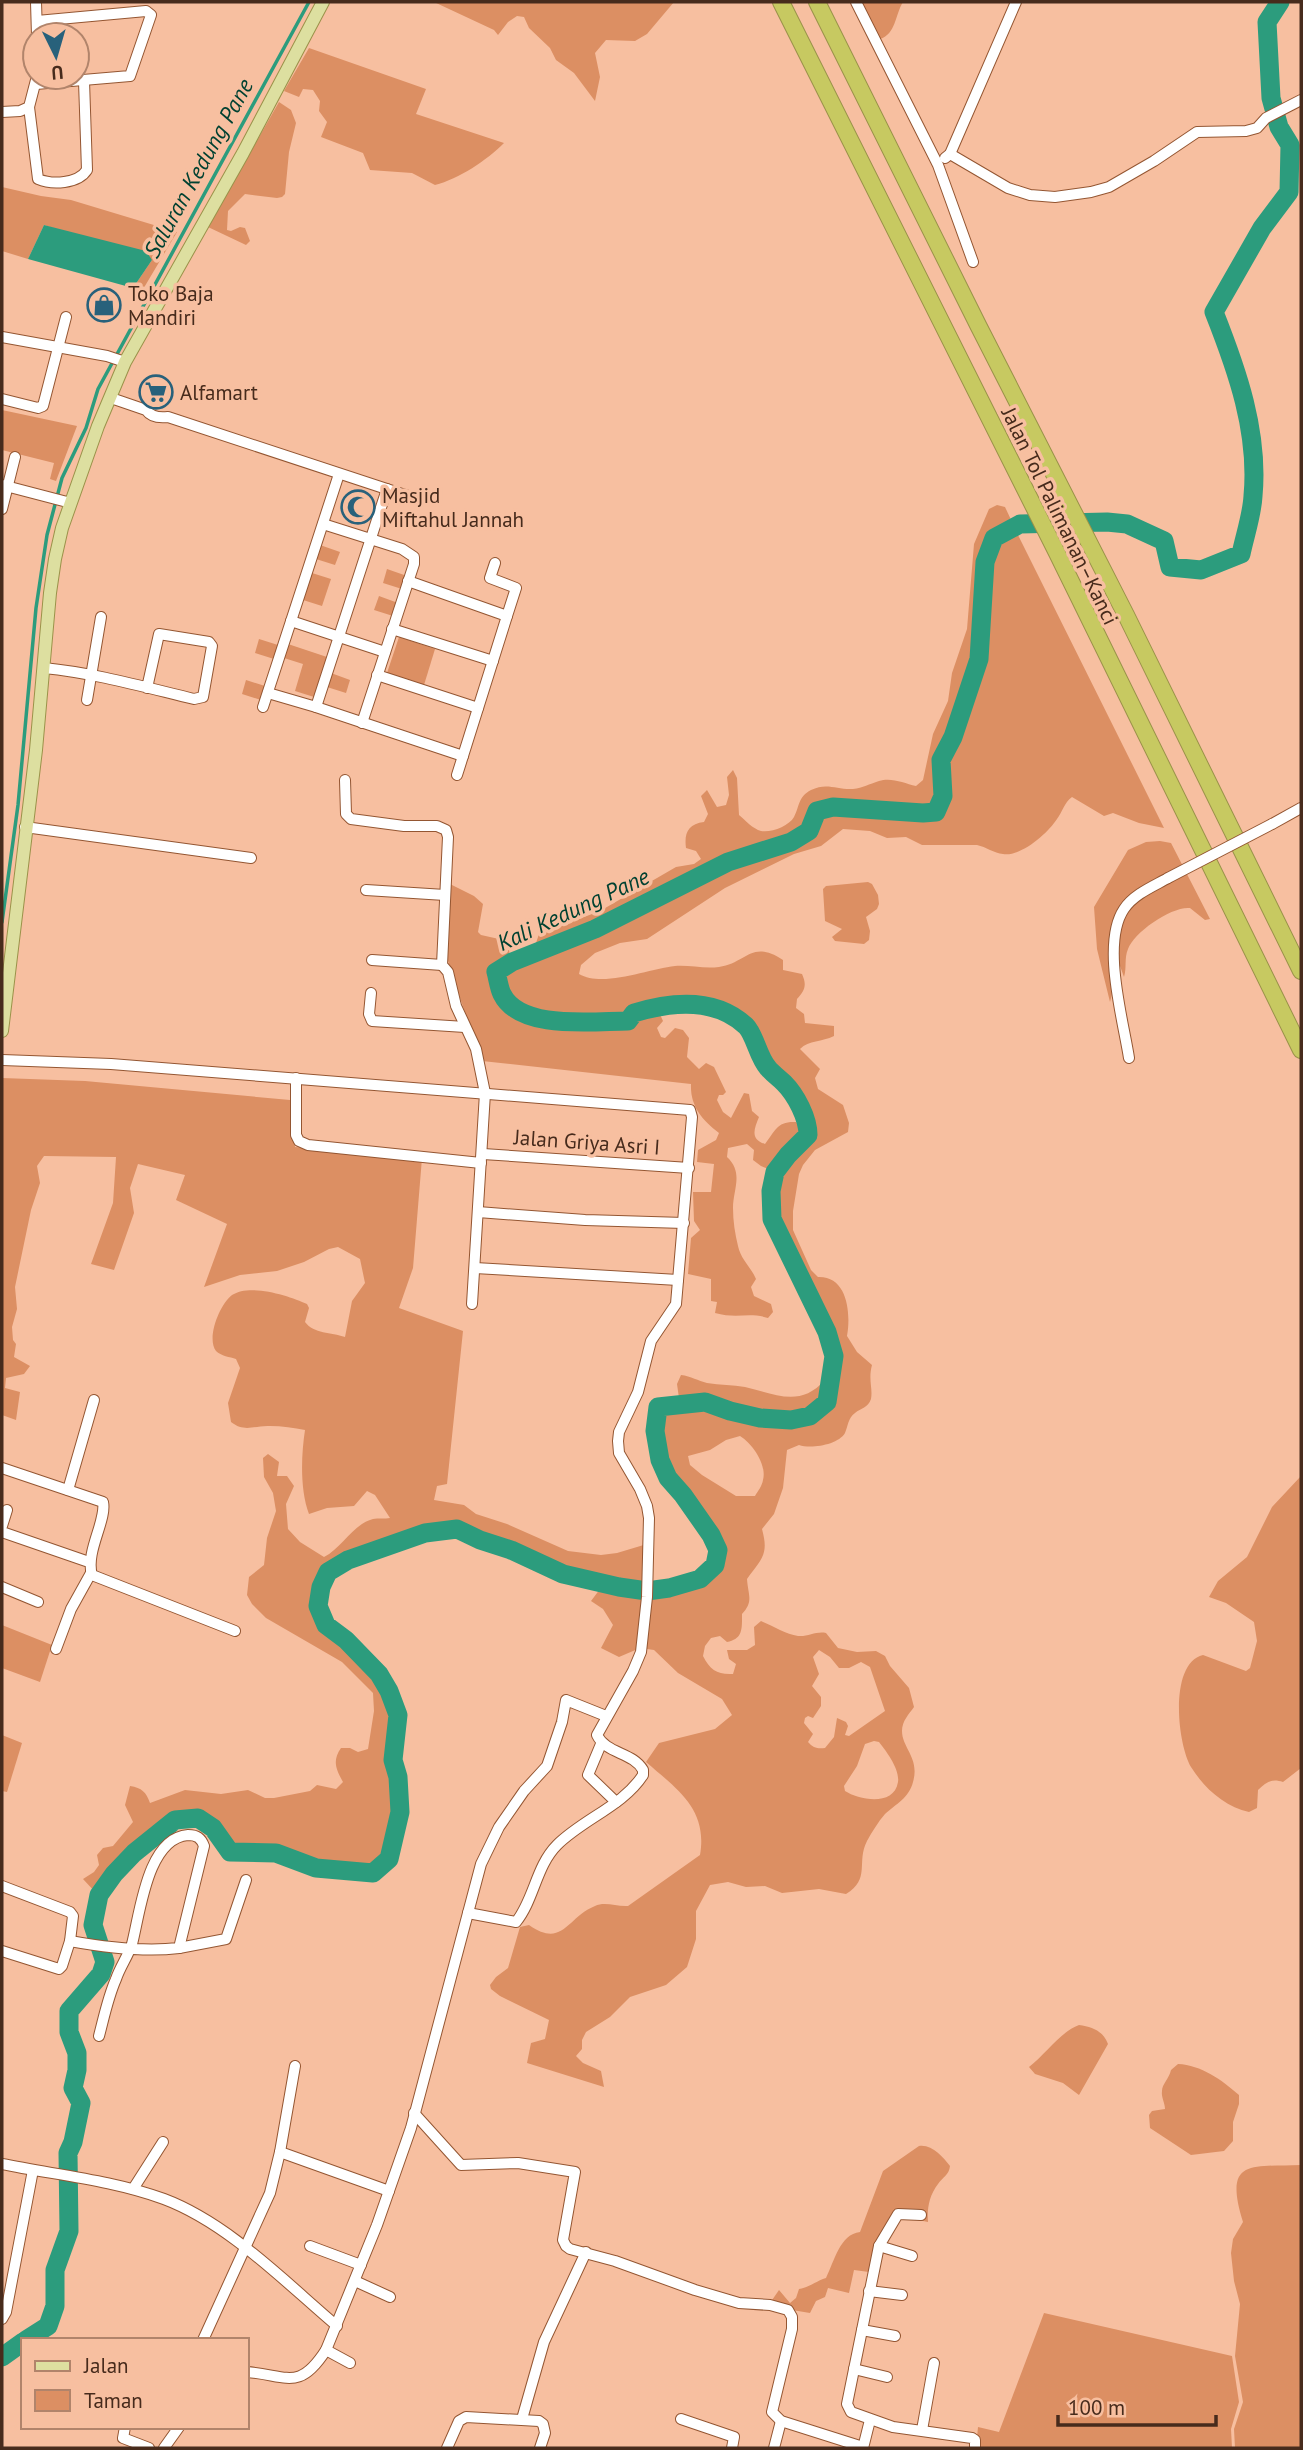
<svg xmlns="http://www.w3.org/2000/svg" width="1303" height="2450" font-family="'PT Sans',sans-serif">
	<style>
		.green { fill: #dc8f63; fill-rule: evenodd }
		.water { fill: #2c9c7d }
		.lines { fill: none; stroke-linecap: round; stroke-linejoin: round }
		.stream { stroke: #2c9c7d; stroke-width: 3.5 }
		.river { stroke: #2c9c7d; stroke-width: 19 }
		.minor-casing { stroke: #945632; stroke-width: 12 }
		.major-casing { stroke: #9a9249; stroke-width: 14 }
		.highway-casing { stroke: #9a9249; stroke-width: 18 }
		.minor { stroke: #fff; stroke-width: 10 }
		.major { stroke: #dddfa0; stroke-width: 12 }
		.highway { stroke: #c7c961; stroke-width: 16 }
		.minor-bridge-casing { stroke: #945632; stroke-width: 12; stroke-linecap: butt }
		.minor-bridge { stroke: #fff; stroke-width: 10 }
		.labels { text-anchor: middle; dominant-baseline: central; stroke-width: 7; stroke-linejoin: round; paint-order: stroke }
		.poi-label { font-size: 21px; fill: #472b1c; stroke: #f7bfa0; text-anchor: start }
		.street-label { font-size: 21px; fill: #472b1c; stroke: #f7bfa0 }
		.water-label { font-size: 23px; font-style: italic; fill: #004131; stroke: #f7bfa0 }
	</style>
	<rect width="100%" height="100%" fill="#f7bfa0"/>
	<g class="green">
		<path d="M434,2h240l-27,32 -12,7 -29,-1 -11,13 5,24 -5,24 -21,-28 -18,-13 -6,-12 -21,-20 -5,-11 -7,-1 -9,6 -10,13 -4,-5z"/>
		<path d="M860,2h43c-8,13 -7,32 -23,37z"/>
		<path d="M309,48l117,41 -10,25 88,29c-17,17 -45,36 -69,42l-23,-12 -42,-3 -7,-17 -42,-16 6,-15 -8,-11 1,-10 -7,-11 -10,-1 -4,8 -15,-6z"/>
		<path d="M279,102l12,8 5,13 -7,29 -4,42 -3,3 -5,1 -32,-4 -17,17 -1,19 4,1 9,-4 5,1 5,13 -4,4 -38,-18z"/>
		<path d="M2,187l39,9 30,4 106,32 -35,59 -9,-3 19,-28 -108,-35 -16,34 -26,-8z"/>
		<path d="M2,410l75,16 -21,55 -6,-2 4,-16 -52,-13z"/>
		<path d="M997,505l8,2 8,17 -22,12 -10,25 -6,97 -26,77 -12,24 2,37 -6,12 -100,-5 -19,5 -8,21 -16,10 -63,19 -133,68 -60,23 5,-15 61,-23 76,-44 18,-3 7,-5 -5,-8 -10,-3c-2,-15 2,-24 18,-26l4,-8 -7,-18 6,-6 10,17 9,-2 3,-10 -2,-18 6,-7 4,8 2,37c6,5 14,14 22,16 10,2 28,-5 33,-14 6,-12 4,-20 17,-27 16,-8 26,0 42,-1 10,-1 16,-5 26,-8 12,-4 25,2 37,5l7,-6 10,-46 15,-33 4,-28 15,-44 7,-85 15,-35z"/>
		<path d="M1016,531l148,297 -25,-5 -26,-10 -9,3 -32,-19c-8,6 -9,14 -15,22 -9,14 -36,38 -54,35 -9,-1 -17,-7 -26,-9h-55l-16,-8 -19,1 -17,-7 -27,-2 -22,17 -27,8 -69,34 -78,51 -27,4 -25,10 -14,12 -2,9c24,14 69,-5 96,-8 15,-1 29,3 44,1 28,-4 32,-28 64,-7v10l19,4c5,11 3,16 -5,25l-1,9 8,6 1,9 29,3v10c-12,6 -25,4 -34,13l20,20 -5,9 3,11 25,16 6,18 -1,9 -33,18 -12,15 -4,9 -6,37v19l18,40 7,7c30,-1 33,37 29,59l10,16 15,13c-4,15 1,23 -1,34 -3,9 -10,9 -16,14 -7,5 -7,13 -10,20 -7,12 -34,16 -46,12l-12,5 -4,38 -9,26 -12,15c7,26 0,29 -15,50 1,16 7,22 -5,35 0,15 1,25 -15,28l-7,-6 -9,2 -6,8 -2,10c7,14 15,19 30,18l3,-10 -7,-5 -2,-9h20l8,-5 -1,-18 7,-6c12,5 25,13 37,15 10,1 18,-5 28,-3l12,15 19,4 19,-1 9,5 5,10 19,22 5,19c-5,7 -12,14 -12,24 0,17 18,27 11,51 -4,16 -17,22 -28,32 -7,8 -13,18 -18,27 -11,21 4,38 -21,53l-27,-5 -37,4 -17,-7 -19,1 -18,-5 -18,3 -14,26v28l-9,28 -21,18 -36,12 -20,20 -24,15 -4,8v9l-6,7 7,7 18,8 3,16 -77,-24 4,-20 14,-4 4,-19 -49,-24 -9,-7 -1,-4 6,-8 12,-9 12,-41 9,-2c34,24 38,-8 66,-19 10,-5 22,1 33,0l72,-51c8,-46 -23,-66 -54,-93l13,-19 56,-14 17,-14 -10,-16 -44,-26 -24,-23 -14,-2 -21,9 -18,-9 12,-23 -10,-16 -12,-8 9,-12c15,1 32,6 48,6 33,0 91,-19 67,-61 -13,-23 -45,-51 -52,-75 -4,-16 -3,-32 -2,-48l44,-5 55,16 31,2 21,-4 19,-16 7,-48 -8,-25 -54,-113 -1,-26 4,-19 12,-16 21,-20v-14l-23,-40 -19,-18 -19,-41 -21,-13 -26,-10 -47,1 -26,7 -5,8c-33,0 -98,10 -119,-22 -4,-6 -5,-15 -6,-21l13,-9 83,-32 133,-68 63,-19 19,-12 8,-20 14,-3 89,6 15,-2 9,-18 -2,-36 11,-23 27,-78 6,-98 9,-21zM740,1436c13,8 27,29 23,44 -1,6 -5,11 -8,16h-19l-34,-21 -12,-10 -2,-9 22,-6 16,-10zM819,1650l11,7 9,11h10l12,-6 9,5 15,44 -36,25 -4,-1 3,-9 -2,-4 -9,-4 -3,19 -9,11c-7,1 -12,0 -17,-6l5,-8 -9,-11 1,-5 3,-2 5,2 8,-12v-9l-9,-11 7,-12 -6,-17zM874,1741l5,1c7,9 21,27 19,40 -4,25 -39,18 -53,9l-1,-5 13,-20 8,-22z"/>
		<path d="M320,545l20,7 -5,13 -19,-6z"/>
		<path d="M387,569l20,7 -5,13 -19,-6z"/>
		<path d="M312,573l19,6 -9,27 -19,-6z"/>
		<path d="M379,596l19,7 -5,13 -19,-6z"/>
		<path d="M399,637l36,12 -11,36 -37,-12z"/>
		<path d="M259,639l19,6 -4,14 -19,-6z"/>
		<path d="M288,644l39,13 -13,40 -19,-6 8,-27 -19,-6z"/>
		<path d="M331,673l19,7 -4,13 -19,-6z"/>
		<path d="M246,680l19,6 -4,14 -19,-6z"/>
		<path d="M1160,841l11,2 39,76 -5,1 -15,-12c-18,-2 -56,24 -62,41 -4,9 -1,19 -4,28l-14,-39c-2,19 6,47 0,64l-13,-53 -3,-42 34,-57 18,-8z"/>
		<path d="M868,882l4,2 6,11 1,9 -2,5 -11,8 4,14 -1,9 -5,4 -29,-3 -3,-4 10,-8 -17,-8 -2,-32 3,-3z"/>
		<path d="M450,884l24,12 9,8 -5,28 3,3 27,6 2,17 -18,13c2,8 3,20 7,27 21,37 95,27 131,27l6,-9 22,-6 5,11 -6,7 4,9 4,1 10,-10 8,2 6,8 -2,19 12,12 7,-6 8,4 12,25 -3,3h-4l-2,5 6,12 8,6 13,-25 5,1 3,17 7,6c-5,12 -9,22 6,27 10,-13 12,-23 31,-22l9,11 -20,19 -14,18 -10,-4 -8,-6 1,-10 -7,-6 -19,4 -1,9c17,16 6,32 6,51 0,13 2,26 5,38 3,14 13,21 18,33l-5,8 3,9 17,8 2,8 -5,6c-18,-6 -32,1 -53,-5l2,-11 -6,-1v-22l-23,-5 3,-36 9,-8 -6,-9 -1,-29h18l3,-28 -17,-2 1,-12 18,-10 3,-7c-17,-13 -29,-27 -28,-49l-209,-23 -31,-89 -7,-27z"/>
		<path d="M2,1078l83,3 205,19 5,47 127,11 -9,110 -14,40 64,23 -16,153 -10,2 -3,14 30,5 12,9 31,10 61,27 33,4 16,-2 30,-9v43l-83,-17 -52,-24 -30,-10 -25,-11 -33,4 -78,28 -21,12 -8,16 -3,21 9,21 21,16 32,33 10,16 8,24 -5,44 5,18 2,34 -10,45 -14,12 -55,-4 -40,-15 -45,-2c-9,-12 -16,-25 -30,-32 -33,-16 -90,53 -106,77l-13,-14 11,-7 5,-7 -2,-10 6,-7 10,-2 20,-24 -8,-17 5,-19c12,2 16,6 20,17l35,-13 36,4 27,-4 17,8h9l36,-7 7,-6 19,4 7,-7c-7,-13 -11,-21 -2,-34h9l8,4 10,-3 6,-38 -1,-18 -31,-31 -76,-44 -14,-14 -5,-9 2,-18 15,-12 3,-27 9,-27 -3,-18 -9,-16 -1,-19 5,-4 11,8 -2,14h10l7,10 -8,18 2,25 12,13 24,15c18,-9 29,-33 49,-38 5,-1 12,0 17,-1l-15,-23 -8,-4 -13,15 -27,2 -18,6c-9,-24 -8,-58 -4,-84 -11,-2 -23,-4 -35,-4 -15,-1 -25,7 -39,-4l-3,-19 12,-35 -4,-9c-6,-2 -15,-3 -20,-8 -10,-13 4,-47 16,-56 18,-12 58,1 75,9l2,4 -4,14c9,12 26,10 40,15l7,-36 13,-18 -5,-24 -22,-12 -9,2 -25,13 -27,9 -37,4 -36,12 23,-63 -51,-24 9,-25 -47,-11 -8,24 4,25 -20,57 -23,-6 22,-61 3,-46 -72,-1 -7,10 3,17 -9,27 -16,77 2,22 -5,18 1,13 3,4 -2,13 16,9 -6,8 -18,4 -1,10 15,4 -4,28 -14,-5z"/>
		<path d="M681,1375c10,1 17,6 26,8 13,2 26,2 38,4 31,7 55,21 80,-7l-2,20 -14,13 -18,3 -30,-2 -55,-16 -31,3 4,-3 -2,-14z"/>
		<path d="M1301,1476v292l-18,14c-11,-4 -17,0 -25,8l-1,18 -8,4c-24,-5 -45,-24 -58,-45 -14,-24 -22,-104 12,-112l43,16 4,-3 7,-27 -3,-19 -28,-19 -17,-6 9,-16 29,-24 25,-50z"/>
		<path d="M2,1625l50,20 -12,37 -38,-14z"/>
		<path d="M2,1735l20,8 -15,49 -5,-1z"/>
		<path d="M1079,2025c14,2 24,6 29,19l-29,51 -16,-12 -28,-9 -6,-7c17,-13 31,-35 50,-42z"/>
		<path d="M1178,2064c23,1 44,16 61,31v9l-6,18v19l-9,10 -33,4 -41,-27 -1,-13 3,-4 13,-2c0,-6 -4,-12 -3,-18 0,-7 7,-12 9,-21z"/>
		<path d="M919,2146c13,-2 24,11 31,20 -1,9 -7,11 -12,18 -9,12 -11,24 -10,38l-25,-5 -19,19 -15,36 -15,-2 -5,23 -21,-5 -3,9 -9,4 -6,12 -42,-7 11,-16 11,13 6,-5 3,-9c11,-2 17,-8 27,-11 8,-16 14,-44 34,-46l23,-61z"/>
		<path d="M1301,2165v283h-66l-1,-19 9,-27 -8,-46 5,-52 -6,-23 -3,-28 2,-14 10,-17c-20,-64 8,-55 58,-57z"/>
		<path d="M1044,2313l188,43 7,46 -8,27 1,19h-256l2,-21 21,5z"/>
	</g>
	<path class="water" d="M44,225l102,26 6,9 -19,28 -105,-29z"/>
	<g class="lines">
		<path class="stream" d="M2,922l16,-117 18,-197 11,-73 15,-57 24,-50 12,-39 211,-387"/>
		<g class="river">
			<path d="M26,2340l22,-14 7,-20v-36l14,-39 -1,-78 5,-11 8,-39 -8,-15 4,-18v-17l-8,-21v-21l32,-37 4,-12 -12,-37 6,-30 15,-21 20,-21 41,-33 23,-2 15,10 17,24 46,1 40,15 57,5 16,-14 11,-47 -2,-35 -5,-17 5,-45 -9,-24 -10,-17 -33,-34 -20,-15 -8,-19 3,-19 7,-15 20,-12 77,-27 32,-4 23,11 31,10 52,24 56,13 28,4 22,-3 31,-9 15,-14 3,-15 -7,-15 -28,-40 -15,-17 -8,-18 -5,-29 3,-24 47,-5 25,9 30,7 31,2 19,-4 17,-14 7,-46 -7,-24 -55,-113 -1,-28 4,-19 13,-17 20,-20c0,-17 -12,-40 -24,-52 -5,-5 -11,-9 -16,-15 -10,-11 -13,-33 -22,-42 -31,-29 -76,-24 -112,-13l-6,8c-34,0 -108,10 -126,-27 -3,-6 -4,-15 -6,-22l16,-10 83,-33 133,-67 63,-20 18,-11 8,-20 16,-4 90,6 13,-1 7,-16 -2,-36 12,-23 26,-78 6,-97 9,-24 26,-14 87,-2 20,2 37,17 6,26 31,3 40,-16c4,-19 11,-39 12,-58 6,-64 -16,-126 -39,-184l48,-84 27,-36 1,-47 -11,-18 -8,-29 -4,-76 13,-20"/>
			<path d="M2,2357l21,-15"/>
		</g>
		<defs>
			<g id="minor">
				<path d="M36,2l1,33"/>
				<path d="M856,2l82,163 35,97"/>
				<path d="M36,84l94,-8 21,-61 -5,-4 -109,10"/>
				<path d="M29,107l9,72c14,6 40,5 49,-9l-3,-89"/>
				<path d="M2,112l18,-1 9,-4 7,-27"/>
				<path d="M950,154l58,34 22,7 25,2 36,-5 18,-5 45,-26 43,-29 49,-1 11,-3 9,-10 35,-18"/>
				<path d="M945,158l5,-4 66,-152"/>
				<path d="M2,337l105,19 18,6"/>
				<path d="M111,398l35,12c5,7 14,8 22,7l240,79"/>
				<path d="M2,399l36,9 5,-2 23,-89"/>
				<path d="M2,485l69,18"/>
				<path d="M2,509l13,-52"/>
				<path d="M323,524l79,25 12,8v7l-52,159"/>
				<path d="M495,563l-5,15 26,10 -9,28"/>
				<path d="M408,581l99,35 -50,159"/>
				<path d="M291,621l94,31"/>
				<path d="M392,629l101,32"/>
				<path d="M44,668c51,5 100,19 150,31l9,-2 9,-51 -3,-4 -50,-8 -12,54"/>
				<path d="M377,675l101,33"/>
				<path d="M268,693l48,14 147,49"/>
				<path d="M87,700l14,-83"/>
				<path d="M263,707l76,-233"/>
				<path d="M316,707l71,-218"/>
				<path d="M345,780l1,34 5,5 53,7h33l9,4 2,7 -6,128 6,7 8,34 20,43 9,44 -13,211"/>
				<path d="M1272,824l29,-16"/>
				<path d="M25,827l226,31"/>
				<path d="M366,890l79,5"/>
				<path d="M372,960l70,5"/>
				<path d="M371,993l-2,21 3,7 93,6"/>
				<path d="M1129,1058c-6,-39 -28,-115 -5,-149 10,-15 30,-23 44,-31"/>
				<path d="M2,1060l109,4 579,46 2,7 -16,187 -25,37 -13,51 -19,40 -1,9 1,12 21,36 7,17 2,12 -2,79 -6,55 -8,19 -36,64c9,19 36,17 46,35v5c-20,31 -60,44 -86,70 -21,21 -23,55 -41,77l-48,-9"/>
				<path d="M296,1078v57l3,6 9,4 173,18"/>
				<path d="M483,1154l206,14"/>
				<path d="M478,1212l107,8 99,3"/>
				<path d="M475,1268l203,12"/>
				<path d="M2,1468l101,34c4,18 -18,50 -11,73l143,56"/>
				<path d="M68,1490l26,-90"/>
				<path d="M2,1526l5,-16"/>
				<path d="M2,1532l84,29"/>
				<path d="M2,1587l36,15"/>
				<path d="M56,1649l15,-40 20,-36"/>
				<path d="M601,1744l-13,31 28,27"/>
				<path d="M2,1886l68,26 3,4 -3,25 -8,25 -3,3 -57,-18"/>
				<path d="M70,1941c33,6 76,11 109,7l25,-102c-3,-8 -7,-11 -16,-11 -41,3 -48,79 -56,109 -4,12 -12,23 -16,35 -8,18 -12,38 -17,57"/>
				<path d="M179,1948l47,-9 20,-59"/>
				<path d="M414,2113l47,52 57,-2 57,9 -12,68 3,6 4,3 45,12 80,29 44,13 31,2 18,5 4,7v12l-20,83 9,9 82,26"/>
				<path d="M280,2152l109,39"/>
				<path d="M2,2164c54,11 110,16 162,35 64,24 121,83 173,127"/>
				<path d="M133,2189l30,-47"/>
				<path d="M921,2215l-23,-1 -19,32 -32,158 4,8 42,15 79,11 3,2v8"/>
				<path d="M310,2246l51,19"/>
				<path d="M879,2246l33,10"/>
				<path d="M355,2281l35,16"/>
				<path d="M869,2291l33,4"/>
				<path d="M2,2319l4,-7 27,-142"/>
				<path d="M862,2330l33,6"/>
				<path d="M203,2340l67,-147 10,-41 15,-86"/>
				<path d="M326,2350l24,13"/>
				<path d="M854,2369l33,8"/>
				<path d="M247,2372c40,3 52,20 79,-22l51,-125 34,-97 70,-264 18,-37 25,-36 23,-25 15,-44 4,-22 40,16"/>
				<path d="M522,2419l22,-77 42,-90"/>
				<path d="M681,2419l53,18 -2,11"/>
				<path d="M125,2427l-2,11 26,10"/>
				<path d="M922,2430l12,-67"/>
				<path d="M164,2448l15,-21"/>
				<path d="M447,2448l12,-27 7,-4 73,4 4,3 2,9 -5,15"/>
				<path d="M774,2448l7,-27"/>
				<path d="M863,2448l7,-28"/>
			</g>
			<path id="major" d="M2,1031l34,-281 14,-157 5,-34 7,-31 36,-102 27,-64 118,-209 80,-151"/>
			<g id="highway">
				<path d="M781,2l276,551 244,497"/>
				<path d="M817,2l162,325 147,288 175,356"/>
			</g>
		</defs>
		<use href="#minor" class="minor-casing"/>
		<use href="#major" class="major-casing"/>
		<use href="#highway" class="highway-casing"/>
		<use href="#minor" class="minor"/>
		<use href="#major" class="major"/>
		<use href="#highway" class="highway"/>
		<defs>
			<path id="minor-bridge" d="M1168,878l104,-54"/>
		</defs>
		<use href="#minor-bridge" class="minor-bridge-casing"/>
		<use href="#minor-bridge" class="minor-bridge"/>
	</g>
	<defs>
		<symbol id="shop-ring" viewBox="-11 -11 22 22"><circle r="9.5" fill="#f7bfa0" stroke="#28617b" stroke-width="1.5"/><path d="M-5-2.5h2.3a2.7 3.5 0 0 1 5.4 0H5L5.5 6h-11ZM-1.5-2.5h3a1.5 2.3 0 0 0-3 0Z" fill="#28617b"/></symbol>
		<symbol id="supermarket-ring" viewBox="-11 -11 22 22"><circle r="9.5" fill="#f7bfa0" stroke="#28617b" stroke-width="1.5"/><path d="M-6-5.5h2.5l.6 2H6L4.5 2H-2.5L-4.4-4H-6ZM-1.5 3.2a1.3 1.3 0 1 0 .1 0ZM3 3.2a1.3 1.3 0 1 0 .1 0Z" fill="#28617b"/></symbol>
		<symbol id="mosque-ring" viewBox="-11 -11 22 22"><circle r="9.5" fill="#f7bfa0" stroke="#28617b" stroke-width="1.5"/><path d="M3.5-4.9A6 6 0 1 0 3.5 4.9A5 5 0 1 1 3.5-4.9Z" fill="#28617b"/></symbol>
	</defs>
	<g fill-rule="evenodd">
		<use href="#shop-ring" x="85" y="286" width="38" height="38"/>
		<use href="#supermarket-ring" x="137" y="373" width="38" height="38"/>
		<use href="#mosque-ring" x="339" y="488" width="38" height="38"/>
	</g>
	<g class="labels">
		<g class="poi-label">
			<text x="128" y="293">Toko Baja<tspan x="128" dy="24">Mandiri</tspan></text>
			<text x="180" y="392">Alfamart</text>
			<text x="382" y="495">Masjid<tspan x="382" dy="24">Miftahul Jannah</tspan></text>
		</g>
		<g class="street-label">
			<text transform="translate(1060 516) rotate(64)">Jalan Tol Palimanan–Kanci</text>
			<text transform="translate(587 1142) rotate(4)">Jalan Griya Asri I</text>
		</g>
		<g class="water-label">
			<text transform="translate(198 168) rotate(-61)">Saluran Kedung Pane</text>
			<text transform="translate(573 909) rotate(-25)">Kali Kedung Pane</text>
		</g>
	</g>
	<rect width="1303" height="2450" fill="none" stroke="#472b1c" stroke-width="7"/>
	<rect x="21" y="2338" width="228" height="91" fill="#f7bfa0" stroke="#b1846b" stroke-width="2"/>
	<rect x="35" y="2361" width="35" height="10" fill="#dddfa0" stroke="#b1846b" stroke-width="2"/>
	<text x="84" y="2373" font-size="21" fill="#472b1c">Jalan</text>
	<rect x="35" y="2390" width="35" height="21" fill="#dc8f63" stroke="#b1846b" stroke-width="2"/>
	<text x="84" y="2408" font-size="21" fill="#472b1c">Taman</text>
	<g transform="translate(56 56) rotate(175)"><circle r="33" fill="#f7bfa0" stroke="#b1846b" stroke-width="2"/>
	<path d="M0-5L12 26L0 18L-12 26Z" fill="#28617b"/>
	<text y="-10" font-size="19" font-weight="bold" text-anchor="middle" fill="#472b1c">U</text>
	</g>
	<path d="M1058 2415v10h158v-10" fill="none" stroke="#472b1c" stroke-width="3.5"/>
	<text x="1068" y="2415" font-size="21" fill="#472b1c" stroke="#f7bfa0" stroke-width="5" paint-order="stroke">100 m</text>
</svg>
